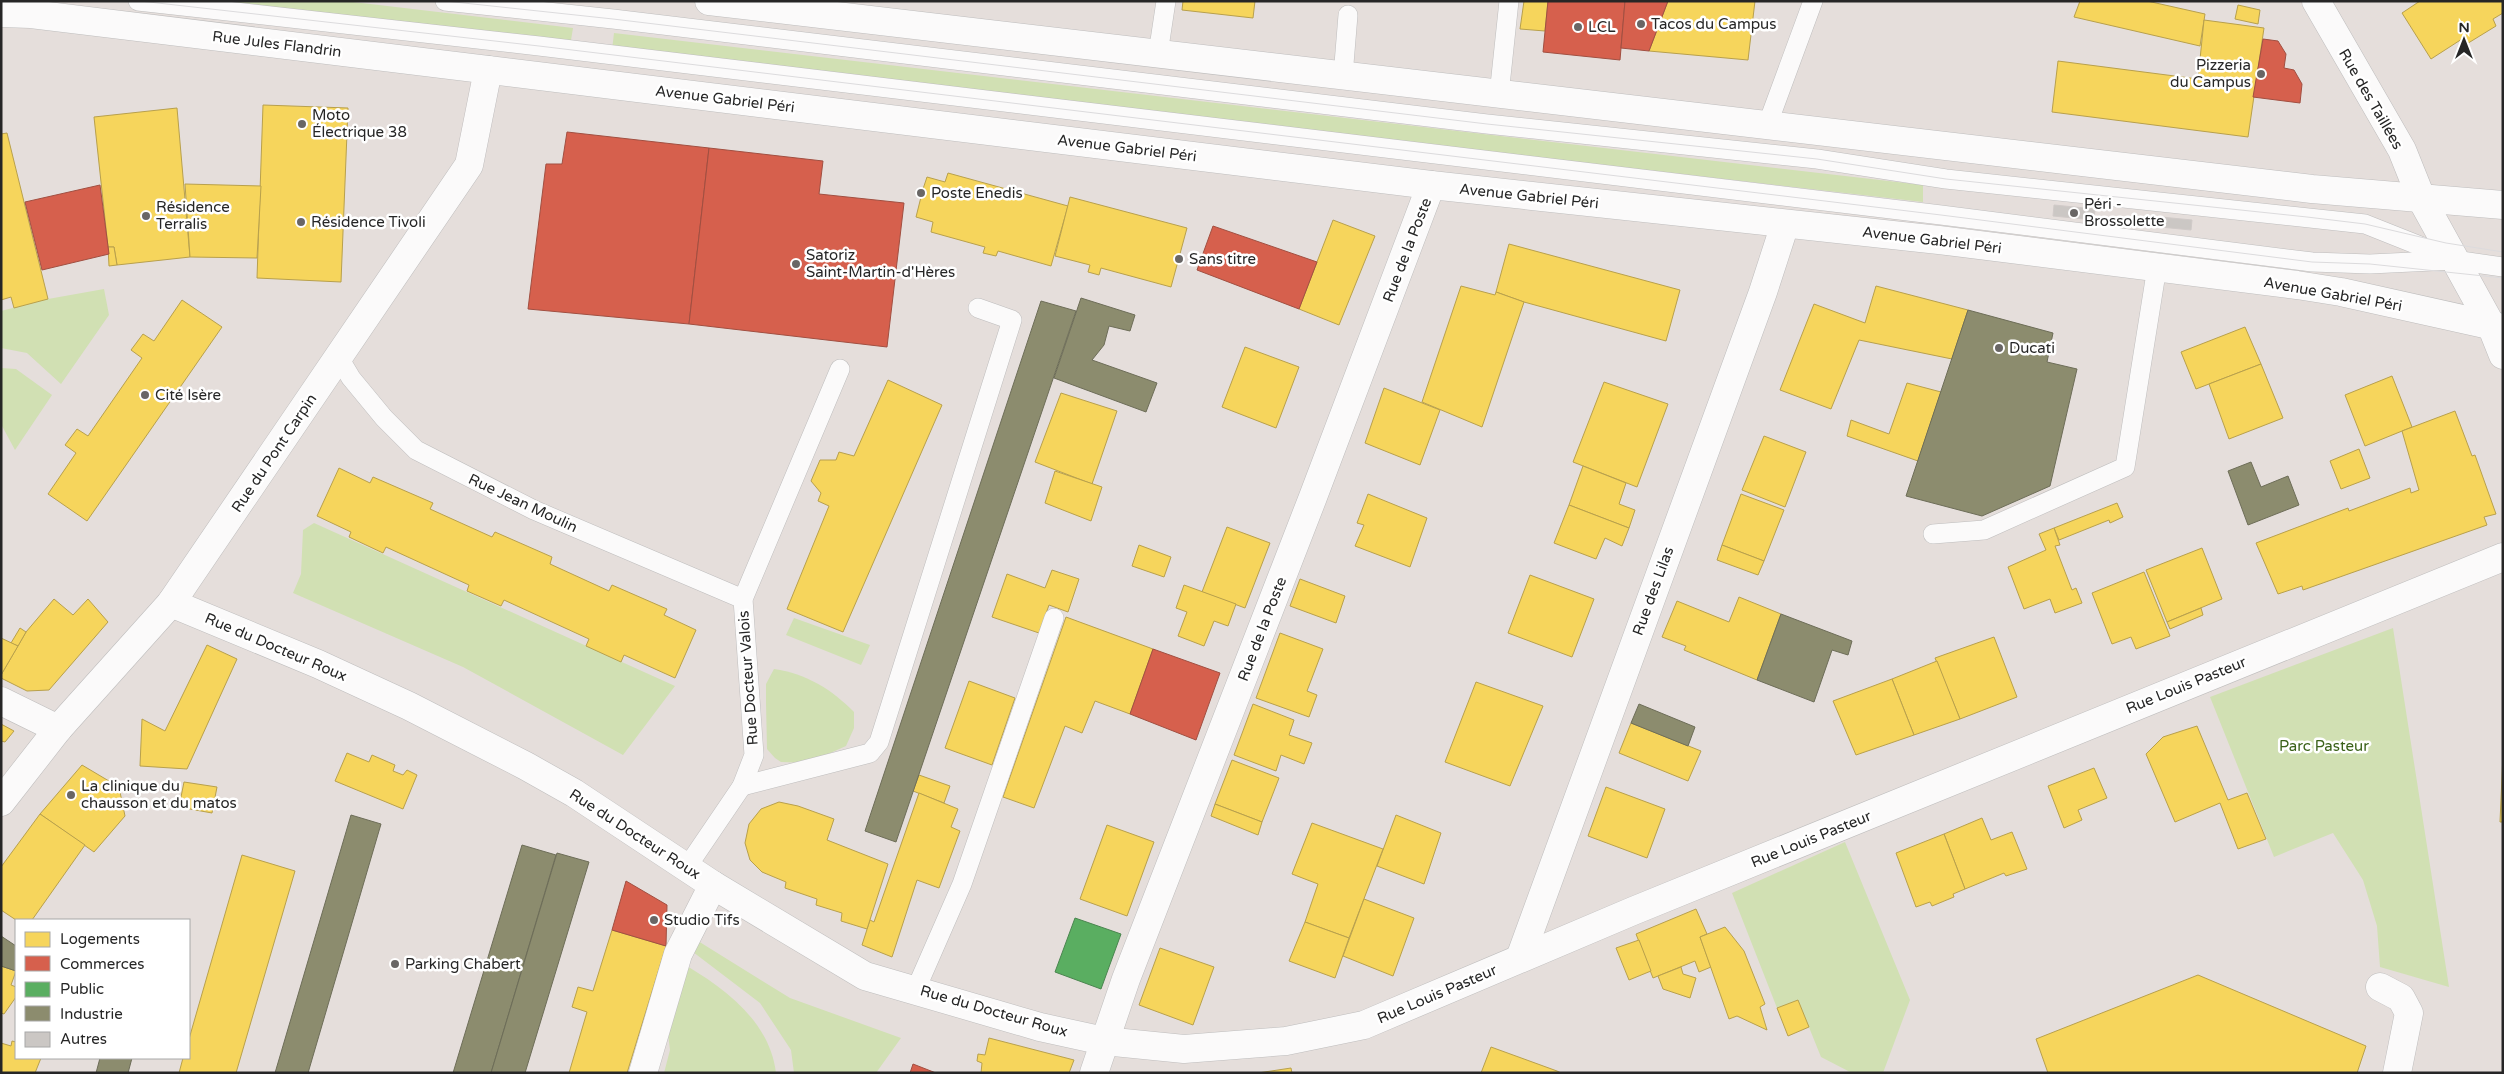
<svg xmlns="http://www.w3.org/2000/svg" width="2504" height="1074" font-family="'Varela Round',sans-serif">
	<style>
		.green { fill: #d1e0b3 }
		.homes { fill: #f6d55c; stroke: #b8a04c }
		.shops { fill: #d6604d; stroke: #a14f41 }
		.public { fill: #5aae61; stroke: #4a854f }
		.industry { fill: #8c8c6e; stroke: #6d6d58 }
		.building { fill: #cbc7c4; stroke: #d0cac8 }
		.lines { fill: none; stroke-linecap: round; stroke-linejoin: round }
		.service-casing { stroke: #bebdbd; stroke-width: 20 }
		.pedestrian-casing { stroke: #bebdbd; stroke-width: 29 }
		.minor-casing { stroke: #bebdbd; stroke-width: 29 }
		.tertiary-casing { stroke: #bebdbd; stroke-width: 29 }
		.secondary-casing { stroke: #bebdbd; stroke-width: 29 }
		.service { stroke: #fbfafa; stroke-width: 19 }
		.pedestrian { stroke: #fbfafa; stroke-width: 28 }
		.minor { stroke: #fbfafa; stroke-width: 28 }
		.tertiary { stroke: #fbfafa; stroke-width: 28 }
		.secondary { stroke: #fbfafa; stroke-width: 28 }
		.tram { stroke: #dcdbdd; stroke-width: 1 }
		.poi-dot { fill: #696665; stroke: #fff; stroke-width: 2 }
		.labels { text-anchor: middle; dominant-baseline: central; stroke-width: 5; stroke-linejoin: round; paint-order: stroke }
		.poi-label { font-size: 15px; fill: #262626; stroke: #fff; text-anchor: start }
		.street-label { font-size: 15px; fill: #262626; stroke: #fff }
		.park-label { font-size: 15px; fill: #3a6119; stroke: #fff }
	</style>
	<rect width="100%" height="100%" fill="#e5dedb"/>
	<g class="green">
		<path d="M190,1h155l228,27 -3,18z"/>
		<path d="M614,33l1309,152v17l-1311,-152z"/>
		<path d="M104,289l5,26 -48,69 -34,-31 -26,-5v-37l47,-12z"/>
		<path d="M1,368l15,1 36,26 -37,55 -14,-26z"/>
		<path d="M314,523l361,163 -52,69 -160,-88 -170,-74 8,-19 2,-44z"/>
		<path d="M794,618l76,27 -9,20 -75,-30z"/>
		<path d="M2393,628l56,359 -69,-20 -3,-41 -14,-46 -30,-47 -59,24 -64,-160z"/>
		<path d="M774,669c33,5 57,20 80,43v16l-8,18 -38,17 -27,-1 -6,-4 -8,-9 -1,-47v-18z"/>
		<path d="M1845,842l65,158 -27,73h-31l-31,-16 -23,-57 -21,8 -45,-115z"/>
		<path d="M698,941l92,57 111,40 -25,35h-82l-3,-23 -31,-47 -67,-51z"/>
		<path d="M678,961c43,24 92,59 98,112h-112l6,-23 -5,-40z"/>
	</g>
	<g class="homes">
		<path d="M1183,1h72l-2,17 -71,-8z"/>
		<path d="M1524,1h24l-3,30 -25,-2z"/>
		<path d="M1668,1h87l-7,59 -99,-9z"/>
		<path d="M2080,1h67l58,13 -5,32 -126,-29z"/>
		<path d="M2420,1h83v12l-10,6 3,7 -31,19 -3,-6 -31,20 -29,-46z"/>
		<path d="M2238,5l22,5 -2,14 -23,-5z"/>
		<path d="M2204,20l60,8 -16,109 -196,-25 6,-51 140,18z"/>
		<path d="M263,105l85,3 -7,174 -84,-4z"/>
		<path d="M177,108l13,149 -73,8 -3,-18h-6l-14,-130z"/>
		<path d="M7,133l41,166 -34,9 -3,-11 -10,3v-166z"/>
		<path d="M948,173l120,33 -17,60 -53,-15 -2,5 -13,-3 2,-6 -54,-15 2,-10 -17,-5 7,-28 4,-12 18,5z"/>
		<path d="M185,184l76,2 -4,72 -67,-1z"/>
		<path d="M1070,197l117,31 -16,59 -70,-19 -2,7 -11,-3 2,-7 -35,-9z"/>
		<path d="M1333,220l42,16 -36,89 -40,-16z"/>
		<path d="M1509,244l171,46 -14,51 -142,-39 -28,-10z"/>
		<path d="M108,247h6l3,18 -8,1z"/>
		<path d="M1461,286l34,9 1,-3 28,10 -42,125 -60,-25z"/>
		<path d="M1876,286l92,24 -16,49 -93,-19 -28,69 -51,-19 34,-86 51,19z"/>
		<path d="M182,300l40,27 -135,194 -39,-27 28,-41 -11,-8 12,-16 11,7 54,-78 -11,-8 12,-16 11,7z"/>
		<path d="M2245,327l16,37 -65,25 -15,-37z"/>
		<path d="M1245,347l54,20 -23,61 -54,-21z"/>
		<path d="M2261,364l22,54 -54,21 -20,-55z"/>
		<path d="M2392,376l20,51 -47,19 -20,-51z"/>
		<path d="M888,380l54,25 -99,227 -56,-23 42,-103 -11,-5 3,-8 -10,-12 9,-21h16l3,-8 15,4z"/>
		<path d="M1604,382l64,22 -31,83 -64,-25z"/>
		<path d="M1907,383l34,9 -23,69 -71,-25 4,-16 38,14z"/>
		<path d="M1384,388l56,22 -20,55 -55,-22z"/>
		<path d="M1061,393l56,18 -25,73 -57,-22z"/>
		<path d="M2455,411l17,45 3,-1 21,59 -12,3 3,8 -184,65 -1,-4 -24,8 -22,-51 92,-35 1,3 61,-23 1,5 8,-3 -17,-59z"/>
		<path d="M1764,436l42,16 -21,55 -43,-17z"/>
		<path d="M2359,449l11,29 -29,11 -11,-28z"/>
		<path d="M1583,466l43,17 -7,21 16,6 -6,18 -60,-23z"/>
		<path d="M339,468l31,15 3,-6 60,26 -3,6 62,28 3,-5 57,25 -2,7 59,27 3,-6 55,24 -3,6 32,15 -21,48 -51,-23 -3,7 -35,-16 3,-7 -85,-39 -3,6 -34,-15 2,-6 -83,-38 -3,6 -34,-16 2,-5 -34,-16z"/>
		<path d="M1055,471l47,16 -11,34 -46,-18z"/>
		<path d="M1368,494l59,24 -17,49 -55,-21 9,-21 -7,-2z"/>
		<path d="M1741,494l43,16 -20,51 -42,-16z"/>
		<path d="M2117,503l6,14 -13,6 -1,-3 -50,20 -5,-12z"/>
		<path d="M1569,505l60,23 -7,18 -17,-8 -9,21 -42,-16z"/>
		<path d="M1227,527l43,16 -25,65 -43,-16z"/>
		<path d="M2054,528l6,17 -5,1 17,44 4,-2 6,15 -27,10 -5,-14 -26,10 -16,-42 38,-17 -7,-16z"/>
		<path d="M1139,545l32,12 -7,20 -32,-11z"/>
		<path d="M1722,545l42,16 -6,14 -41,-15z"/>
		<path d="M2202,548l20,51 -55,23 -21,-52z"/>
		<path d="M1052,570l27,9 -11,33 -19,-7 -10,28 -47,-16 15,-43 38,14z"/>
		<path d="M2144,572l26,64 -34,13 -5,-12 -19,7 -20,-51z"/>
		<path d="M1530,575l64,24 -22,58 -64,-24z"/>
		<path d="M1300,579l45,17 -9,27 -46,-17z"/>
		<path d="M1184,585l52,19 -8,22 -14,-5 -10,25 -26,-10 9,-24 -11,-4z"/>
		<path d="M1739,597l42,17 -24,66 -73,-30 2,-4 -24,-9 15,-36 52,21z"/>
		<path d="M54,599l19,16 15,-16 20,23 -59,68 -22,1 -26,-13v-3l25,-43z"/>
		<path d="M2201,608l2,7 -33,14 -3,-7z"/>
		<path d="M1066,617l87,32 -23,65 -35,-13 -13,32 -17,-7 -31,82 -31,-11z"/>
		<path d="M20,628l6,4 -8,14 -7,-3z"/>
		<path d="M1280,633l43,16 -16,42 10,4 -8,22 -53,-19z"/>
		<path d="M1994,637l23,60 -57,22 -25,-61z"/>
		<path d="M1,638l17,8 -17,29z"/>
		<path d="M207,645l30,14 -50,110 -47,-3 2,-47 23,12z"/>
		<path d="M1937,661l23,58 -46,16 -22,-56z"/>
		<path d="M1892,679l22,56 -58,20 -23,-54z"/>
		<path d="M969,681l46,17 -23,67 -47,-17z"/>
		<path d="M1476,682l67,24 -33,80 -65,-24z"/>
		<path d="M1253,704l41,16 -5,15 23,8 -8,21 -23,-9 -5,16 -42,-16z"/>
		<path d="M1631,723l70,28 -13,30 -69,-28z"/>
		<path d="M1,724l13,7 -9,11 -4,-1z"/>
		<path d="M2197,726l31,74 19,-7 19,46 -28,10 -18,-46 -45,19 -29,-68 17,-17z"/>
		<path d="M347,753l22,9 3,-7 23,10 -2,6 10,4 4,-5 10,5 -14,34 -68,-28z"/>
		<path d="M2503,754v68h-3z"/>
		<path d="M1232,760l47,18 -17,44 -47,-18z"/>
		<path d="M82,765l37,22 6,29 -31,36 -54,-38z"/>
		<path d="M2094,768l13,30 -29,12 4,10 -18,8 -16,-42z"/>
		<path d="M919,775l31,11 -6,17 -31,-12z"/>
		<path d="M184,782l33,5 -5,26 -33,-6z"/>
		<path d="M1606,787l59,22 -18,49 -59,-22z"/>
		<path d="M919,793l39,16 -7,18 9,4 -21,57 -22,-8 -25,77 -30,-12 8,-25 4,2z"/>
		<path d="M779,802l19,4 36,13 -7,21 61,24 -21,65 -26,-8 1,-8 -26,-8 1,-6 -32,-11 1,-6 -24,-10 -12,-12 -5,-17 4,-19 12,-15z"/>
		<path d="M1215,804l47,18 -4,13 -47,-19z"/>
		<path d="M40,814l45,31 -53,75h-16l-15,-10v-43z"/>
		<path d="M1396,815l45,18 -17,51 -47,-18z"/>
		<path d="M1982,818l9,22 21,-8 15,37 -21,7 -2,-3 -39,16 -21,-55z"/>
		<path d="M1312,823l71,26 -34,89 -44,-16 13,-38 -26,-10z"/>
		<path d="M1107,825l47,17 -27,74 -47,-17z"/>
		<path d="M1944,834l21,55 -12,5 1,3 -22,9 -2,-4 -14,5 -20,-54z"/>
		<path d="M242,855l53,16 -59,202h-57l4,-15h6v-19z"/>
		<path d="M1364,899l50,19 -21,58 -50,-20z"/>
		<path d="M1696,909l11,25 -7,3 11,30 -12,5 -4,-11 -42,17 -17,-44z"/>
		<path d="M1305,922l44,16 -14,40 -46,-17z"/>
		<path d="M1725,927l19,24 21,53 -5,3 7,23 -30,-14 -8,3 -29,-82z"/>
		<path d="M612,930l54,16 -39,127h-58l18,-61 -15,-5 6,-20 15,4z"/>
		<path d="M1639,940l12,31 -22,9 -13,-32z"/>
		<path d="M1160,948l54,19 -21,58 -54,-20z"/>
		<path d="M1,966l15,5 -5,14 5,2v10l-12,17 -3,-1z"/>
		<path d="M1681,967l2,7 13,4 -6,20 -27,-9 -5,-13z"/>
		<path d="M2198,975l168,71 -9,27h-309l-12,-34z"/>
		<path d="M1798,1000l11,27 -21,9 -11,-28z"/>
		<path d="M989,1038l85,22 -5,13h-88l1,-10 -5,-2 1,-7 7,1z"/>
		<path d="M12,1041l4,1v16h25l-6,15h-34v-30l10,3z"/>
		<path d="M1491,1047l66,24 4,2h-80z"/>
		<path d="M1291,1068l1,5h-34z"/>
	</g>
	<g class="shops">
		<path d="M1548,1h77l-5,59 -77,-8z"/>
		<path d="M1625,1h43l-19,50 -28,-3z"/>
		<path d="M2263,39l15,2 8,13 -2,14 10,2 8,14 -2,19 -47,-6z"/>
		<path d="M567,132l142,16 -20,176 -161,-15 18,-145h16z"/>
		<path d="M709,148l114,13 -4,33 85,9 -17,144 -198,-23z"/>
		<path d="M100,185l9,69 -67,16 -17,-68z"/>
		<path d="M1213,226l104,36 -18,47 -102,-39z"/>
		<path d="M1153,649l67,24 -24,67 -66,-26z"/>
		<path d="M626,881l41,24 -1,41 -54,-16z"/>
		<path d="M913,1064l23,9h-26z"/>
	</g>
	<path class="public" d="M1075,918l46,16 -20,55 -46,-17z"/>
	<g class="industry">
		<path d="M1081,298l54,17 -5,16 -21,-5 -5,19 -12,15 65,23 -11,29 -92,-34z"/>
		<path d="M1041,301l35,10 -180,531 -31,-11z"/>
		<path d="M1968,310l85,23 -6,29 30,7 -27,117 -68,30 -76,-20z"/>
		<path d="M2251,462l10,25 27,-11 11,29 -51,20 -20,-54z"/>
		<path d="M1781,614l71,27 -4,14 -16,-5 -18,52 -57,-22z"/>
		<path d="M1639,704l56,23 -7,19 -57,-23z"/>
		<path d="M351,815l30,9 -73,249h-33z"/>
		<path d="M522,845l34,10 -65,218h-38z"/>
		<path d="M557,853l32,9 -64,211h-34z"/>
		<path d="M1,936l15,10v25l-15,-5z"/>
		<path d="M100,1058h32l-4,15h-32z"/>
	</g>
	<g class="building">
		<path d="M2054,205l41,4 -1,11 -41,-4z"/>
		<path d="M2150,216l42,4 -1,10 -41,-4z"/>
	</g>
	<g class="lines">
		<defs>
			<g id="service">
				<path d="M138,1l401,45 1402,169 371,47 58,2 84,-4 49,7"/>
				<path d="M445,1l168,18 874,105 330,35 129,20 419,45 83,33"/>
				<path d="M1158,54l8,-53"/>
				<path d="M1343,76l5,-61"/>
				<path d="M1499,95l10,-94"/>
				<path d="M1767,126l46,-125"/>
				<path d="M339,358l12,20 33,40 32,32 118,60 209,89"/>
				<path d="M1933,534l51,-4 141,-63 32,-200"/>
				<path d="M742,786l128,-33 9,-11 133,-422 -34,-12"/>
				<path d="M687,867l55,-81 12,-31 -11,-156 97,-230"/>
				<path d="M916,989l46,-105 92,-266"/>
			</g>
			<path id="pedestrian" d="M643,1073l35,-119 35,-69"/>
			<g id="minor">
				<path d="M2491,325l12,30"/>
				<path d="M171,603l147,61 91,42 117,60 48,27 139,92 152,91 175,51 64,14 80,8 102,-8 78,-16 269,-114 870,-354"/>
				<path d="M1,701l57,28"/>
				<path d="M1,802l57,-73 113,-126 298,-438 19,-95"/>
				<path d="M1520,958l243,-666 22,-68"/>
				<path d="M2380,987l21,11 8,15 -12,60"/>
				<path d="M1094,1073l32,-94 187,-482 118,-312"/>
			</g>
			<path id="tertiary" d="M2316,1l86,149 20,50"/>
			<g id="secondary">
				<path d="M709,1l1603,188 191,16"/>
				<path d="M1,13l30,1 1400,171 508,55 358,45 44,7 162,36"/>
				<path d="M2422,200l69,125"/>
			</g>
		</defs>
		<use href="#service" class="service-casing"/>
		<use href="#pedestrian" class="pedestrian-casing"/>
		<use href="#minor" class="minor-casing"/>
		<use href="#tertiary" class="tertiary-casing"/>
		<use href="#secondary" class="secondary-casing"/>
		<use href="#service" class="service"/>
		<use href="#pedestrian" class="pedestrian"/>
		<use href="#minor" class="minor"/>
		<use href="#tertiary" class="tertiary"/>
		<use href="#secondary" class="secondary"/>
		<g class="tram">
			<path d="M140,1l399,45 1402,169 371,47 58,2 133,14"/>
			<path d="M445,1l168,18 874,105 330,35 129,20 361,38 58,7 81,19 57,9"/>
		</g>
	</g>
	<g class="poi-dot">
		<circle cx="1641" cy="24" r="5"/>
		<circle cx="1578" cy="27" r="5"/>
		<circle cx="2261" cy="74" r="5"/>
		<circle cx="302" cy="124" r="5"/>
		<circle cx="921" cy="193" r="5"/>
		<circle cx="2074" cy="213" r="5"/>
		<circle cx="146" cy="216" r="5"/>
		<circle cx="301" cy="222" r="5"/>
		<circle cx="1179" cy="259" r="5"/>
		<circle cx="796" cy="264" r="5"/>
		<circle cx="1999" cy="348" r="5"/>
		<circle cx="145" cy="395" r="5"/>
		<circle cx="71" cy="795" r="5"/>
		<circle cx="654" cy="920" r="5"/>
		<circle cx="395" cy="964" r="5"/>
	</g>
	<g class="labels">
		<g class="poi-label">
			<text x="1651" y="24">Tacos du Campus</text>
			<text x="1588" y="27">LCL</text>
			<text x="2251" y="65" text-anchor="end">Pizzeria<tspan x="2251" dy="17">du Campus</tspan></text>
			<text x="312" y="115">Moto<tspan x="312" dy="17">Électrique 38</tspan></text>
			<text x="931" y="193">Poste Enedis</text>
			<text x="2084" y="204">Péri -<tspan x="2084" dy="17">Brossolette</tspan></text>
			<text x="156" y="207">Résidence<tspan x="156" dy="17">Terralis</tspan></text>
			<text x="311" y="222">Résidence Tivoli</text>
			<text x="806" y="255">Satoriz<tspan x="806" dy="17">Saint-Martin-d'Hères</tspan></text>
			<text x="1189" y="259">Sans titre</text>
			<text x="2009" y="348">Ducati</text>
			<text x="155" y="395">Cité Isère</text>
			<text x="81" y="786">La clinique du<tspan x="81" dy="17">chausson et du matos</tspan></text>
			<text x="664" y="920">Studio Tifs</text>
			<text x="405" y="964">Parking Chabert</text>
		</g>
		<g class="street-label">
			<text transform="translate(277 44) rotate(7)">Rue Jules Flandrin</text>
			<text transform="translate(725 99) rotate(7)">Avenue Gabriel Péri</text>
			<text transform="translate(2371 99) rotate(60)">Rue des Taillées</text>
			<text transform="translate(1127 148) rotate(7)">Avenue Gabriel Péri</text>
			<text transform="translate(1529 196) rotate(6)">Avenue Gabriel Péri</text>
			<text transform="translate(1932 240) rotate(7)">Avenue Gabriel Péri</text>
			<text transform="translate(1407 250) rotate(-69)">Rue de la Poste</text>
			<text transform="translate(2333 294) rotate(10)">Avenue Gabriel Péri</text>
			<text transform="translate(274 453) rotate(-56)">Rue du Pont Carpin</text>
			<text transform="translate(523 503) rotate(25)">Rue Jean Moulin</text>
			<text transform="translate(1653 591) rotate(-70)">Rue des Lilas</text>
			<text transform="translate(1262 629) rotate(-69)">Rue de la Poste</text>
			<text transform="translate(276 647) rotate(23)">Rue du Docteur Roux</text>
			<text transform="translate(748 678) rotate(-94)">Rue Docteur Valois</text>
			<text transform="translate(2186 685) rotate(-22)">Rue Louis Pasteur</text>
			<text transform="translate(635 834) rotate(33)">Rue du Docteur Roux</text>
			<text transform="translate(1811 839) rotate(-22)">Rue Louis Pasteur</text>
			<text transform="translate(1437 994) rotate(-23)">Rue Louis Pasteur</text>
			<text transform="translate(994 1011) rotate(16)">Rue du Docteur Roux</text>
		</g>
		<g class="park-label">
			<text x="2324" y="746">Parc Pasteur</text>
		</g>
	</g>
	<rect width="2504" height="1074" fill="none" stroke="#262626" stroke-width="5"/>
	<rect x="15" y="919" width="175" height="140" fill="#ffffff" stroke="#a8a8a8"/>
	<rect x="25" y="932" width="25" height="15" fill="#f6d55c" stroke="#a8a8a8"/>
	<text x="60" y="944" font-size="15" fill="#262626">Logements</text>
	<rect x="25" y="956" width="25" height="15" fill="#d6604d" stroke="#a8a8a8"/>
	<text x="60" y="969" font-size="15" fill="#262626">Commerces</text>
	<rect x="25" y="982" width="25" height="15" fill="#5aae61" stroke="#a8a8a8"/>
	<text x="60" y="994" font-size="15" fill="#262626">Public</text>
	<rect x="25" y="1006" width="25" height="15" fill="#8c8c6e" stroke="#a8a8a8"/>
	<text x="60" y="1019" font-size="15" fill="#262626">Industrie</text>
	<rect x="25" y="1032" width="25" height="15" fill="#cbc7c4" stroke="#a8a8a8"/>
	<text x="60" y="1044" font-size="15" fill="#262626">Autres</text>
	<g transform="translate(2464 40)" stroke="#ffffff" stroke-width="4" paint-order="stroke">
	<path d="M0-4L9 19L0 12L-9 19Z" fill="#262626"/>
	<text y="-8" font-size="14" font-weight="bold" text-anchor="middle" fill="#262626">N</text>
	</g>
</svg>
